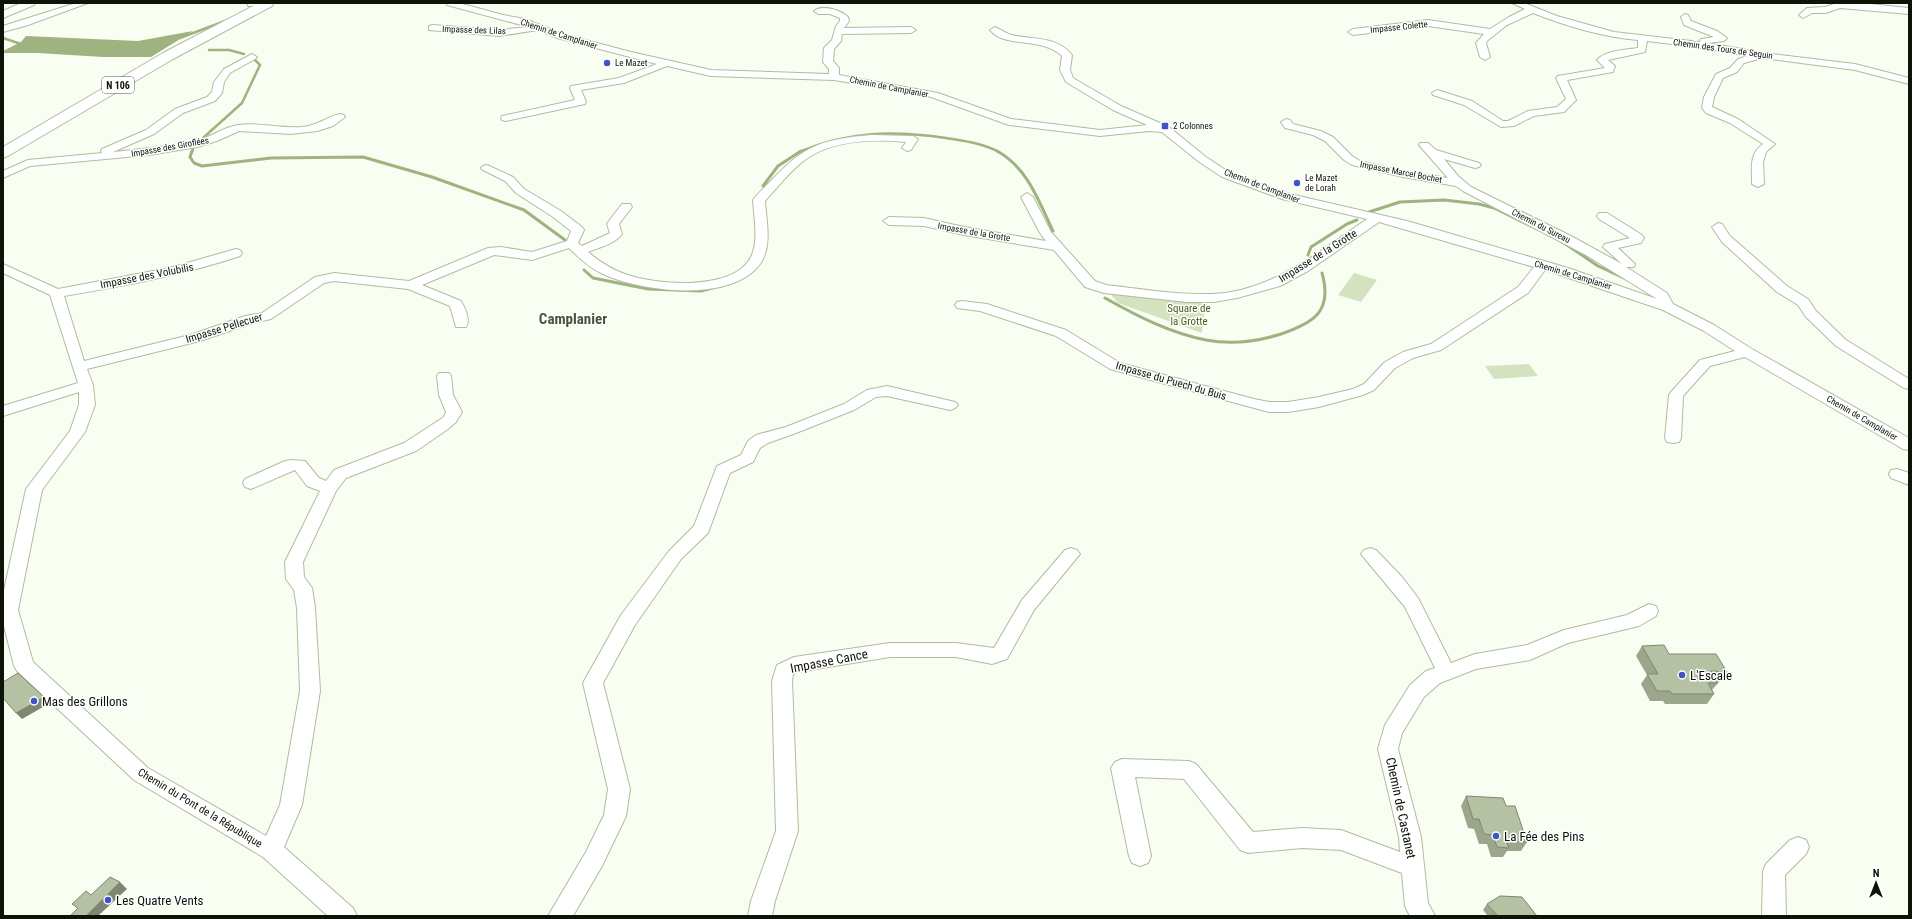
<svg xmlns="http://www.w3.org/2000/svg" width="1912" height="919" font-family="'Roboto Condensed',sans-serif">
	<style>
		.green { fill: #d4e2c0 }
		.water { fill: #9eb380 }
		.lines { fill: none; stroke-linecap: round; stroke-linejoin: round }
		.stream-far1 { stroke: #9eb380; stroke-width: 2.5 }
		.stream { stroke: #9eb380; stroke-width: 3 }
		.minor-casing { stroke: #afbd9e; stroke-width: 2 }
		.tertiary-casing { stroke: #afbd9e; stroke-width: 2 }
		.primary-casing { stroke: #afbd9e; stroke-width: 2 }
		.minor { fill: #fff; fill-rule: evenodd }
		.tertiary { fill: #fff; fill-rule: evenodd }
		.primary { fill: #fff; fill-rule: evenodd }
		.wall { fill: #9ba68b }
		.shaded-wall { fill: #7e8771 }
		.building { fill: #b4c1a2; stroke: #7e8771 }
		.poi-dot { fill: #3f54c7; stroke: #fff; stroke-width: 1.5 }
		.labels { text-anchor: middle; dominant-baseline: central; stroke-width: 3; stroke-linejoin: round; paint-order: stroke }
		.far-street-label { font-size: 9px; fill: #0e1308; stroke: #fff }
		.far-poi-label { font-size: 9px; fill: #0e1308; stroke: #fff; text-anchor: start }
		.shield { fill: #fff; stroke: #565a52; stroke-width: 1 }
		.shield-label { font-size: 10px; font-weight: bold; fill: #0e1308 }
		.street-label { font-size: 11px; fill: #0e1308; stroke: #fff }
		.park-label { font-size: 11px; fill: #455e11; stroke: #fff }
		.near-street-label { font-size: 13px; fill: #0e1308; stroke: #fff }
		.near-poi-label { font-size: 13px; fill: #0e1308; stroke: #fff; text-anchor: start }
		.district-label { font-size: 15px; font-weight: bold; fill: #4a553a; stroke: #fff }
	</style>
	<rect width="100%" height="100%" fill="#f8fef1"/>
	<g class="green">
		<path d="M1354,273l23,7 -16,22 -23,-7z"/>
		<path d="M1107,290l54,6 44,8 -3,29 -84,-30z"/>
		<path d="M1529,364l9,12 -44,3 -9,-13z"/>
	</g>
	<path class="water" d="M193,31l-42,26h-48l-65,-4h-35v-2l18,-9 5,-6 112,5z"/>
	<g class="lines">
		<g class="stream-far1">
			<path d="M3,38l18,6"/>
			<path d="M180,38l45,-17"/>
			<path d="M209,50h20l15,4"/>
			<path d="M203,138l39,-35 18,-38 -5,-5"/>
			<path d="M192,152l1,-3"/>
			<path d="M799,152c49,-21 95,-22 147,-14 18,3 36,5 53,14"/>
		</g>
		<g class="stream">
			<path d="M192,151l-2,6 4,6 8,3 69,-8 92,-1 69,20 92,33 41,30"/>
			<path d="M997,151c31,17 42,51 56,80"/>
			<path d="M763,186l15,-20 23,-15"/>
			<path d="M1369,212l31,-10 44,-2 35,4 15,4 43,21"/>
			<path d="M1561,241l37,25 28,13"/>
			<path d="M1308,255l3,-8 36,-23 10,-4"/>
			<path d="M584,270l9,8 55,11 53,2 33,-9"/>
			<path d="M1105,298c32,18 65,35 101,42 26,5 50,2 75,-6 32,-11 52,-22 41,-61"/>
		</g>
		<defs>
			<g id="minor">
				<path d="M76,3h12l-60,22 -25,7v-6z"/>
				<path d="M247,3h15l-1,2 -13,1z"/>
				<path d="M446,3h13l44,12 22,4 38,15 68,18 80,18 118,4v-5l-6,-7 1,-14 8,-8 4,-14 4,-5v-3l-10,-4h-12l-4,-3c8,-7 27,-1 34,6l1,4 -5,7 67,-1 5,3 -5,3 -69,1 -1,7 -7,8 -1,12 6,7v7l99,18 73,26 89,11 47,-5 -34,-15 -47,-28 -6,-12 2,-14c-22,-20 -56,-7 -72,-26l5,-3c6,2 11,7 17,8 21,5 45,1 60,20l-2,15 3,8 48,28 48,21 37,30 24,16 60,21 117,27 161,47 89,31 -71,-44 -123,-64 -7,-5 -53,-9 -51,-12 -8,-5 -19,-19 -12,-6 -28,-7 -4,-6 5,-3 4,1 3,4 28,7 12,6 19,19 8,5 43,10 45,7 -29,-33 1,-2h8l8,7 43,13 2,2 -2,2 -4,1 -31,-9 14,17 13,11 100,49 51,28 -19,-17 2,-3 25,-6 -31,-19 -2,-3 2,-3h8l35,22 2,3 -3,5 -23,5 17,16 -1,3h-8l41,26 6,11 41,21 38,24 157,89v12l-6,-1 -158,-92 -35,9 -27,30 -2,42 -2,4 -6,1 -6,-1 -2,-4 4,-43 2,-3 29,-32 35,-9 -31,-20 -41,-21 -118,-40 -17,23 -87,57 -28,8 -18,10 -21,22 -11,5 -44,12 -31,5h-19l-159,-43 -54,-33 -76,-25 -23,-3 -2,-3 2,-3 5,-1 25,3 79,26 54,33 134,36 15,3h19l31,-5 34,-8 11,-5 21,-22 18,-10 28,-8 87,-57 16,-20 -155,-45 -71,49 -28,15 -43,12 -23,4h-27l-83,-9 -19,-6 -31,-37 -90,-15 -40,-9 -35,-1 -6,-4 6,-4 35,1 40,9 82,14 -6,-8 -19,-36 6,-4 6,4 18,35 44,49 11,4c35,4 71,10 106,9 59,-2 108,-43 155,-75l-85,-20 -60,-22 -24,-16 -36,-29 -13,-1 -49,5 -91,-11 -78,-28 -25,-5 -72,-12 -123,-4 -44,-10 -43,17 -43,7 5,12 -1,2 -79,17 -4,-1 -1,-2 1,-2 73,-16 -5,-12 1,-2 48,-8 38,-14 -100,-26 -19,-8 -39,6 -70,-6v-4l3,-1 67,5 30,-3 -82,-22z"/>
				<path d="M1512,3h12l33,13 57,16 86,10 1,-3 13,-2 -30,-12 -3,-8 4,-3 3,1 3,6 26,10 10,7 -3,3 -16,2 56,10 91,11 54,14v6l-54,-14 -93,-12 -18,5 -7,9 -14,6 -9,19 -2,10 26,12 37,25 -9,8 -3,10 1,22 -6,3 -6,-3c0,-15 -3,-31 11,-40l-33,-21 -24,-10 -4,-5 2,-11 12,-23 14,-6 8,-9 10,-3 -51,-9 -50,-6 -2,11 -37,8 7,6 -2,6 -46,8 9,20 -12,12 -30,4 -20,10 -13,1 -37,-22 -31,-10 -1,-2 5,-3 35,11 31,20h5l20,-10 29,-4 9,-8 -10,-21 2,-2 47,-8 -8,-8c9,-10 28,-10 41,-12v-8c-36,-3 -72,-14 -105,-27l-26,12 -19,15 -2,3 4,14 -5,3 -5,-3 -4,-14 8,-9 -56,-8 -75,9 -5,-3 5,-3 75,-9 62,9 19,-12 16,-8z"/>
				<path d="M1837,3h23l49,5v6l-69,-6 -14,5h-14l-9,5 -4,-3 8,-7 18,-1z"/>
				<path d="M252,54l5,3 -2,2 -25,14 -6,9 -2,11 -7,8 -32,12 -29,21 -41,18c27,-3 55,-5 82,-11 15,-3 28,-14 43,-16 20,-3 44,4 65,2 16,-2 23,-10 37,-13l4,1 1,2 -12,9 -16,5 -26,3 -52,-3 -22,10 -20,6 -48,8 -119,11 -27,12v-7l25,-11 74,-7 -1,-2 1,-2 44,-19 29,-21 32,-12 5,-5 2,-10 10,-13z"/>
				<path d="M872,135l41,1 5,3 -7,11 -4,1 -5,-3 4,-6c-31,-3 -70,-2 -97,15 -17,11 -30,29 -44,44 1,18 7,42 -3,60 -26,43 -121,31 -159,13 -13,-6 -24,-16 -34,-26l-37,12 -38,-5 -72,30 39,16c4,7 10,19 5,26h-10l-6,-21 -42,-17 -74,-8 -10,2 -53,36 -18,4 -53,18 -113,28 6,16 2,20 -10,27 -43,58 -24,120 15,52 115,106 118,68 14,-31 20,-114 -3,-83 -3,-18 -8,-11 -1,-17 35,-71 -13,-5 -12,-16 -44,19 -6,-2 -2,-4 2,-4 40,-18 6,-1 14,1 14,17 7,3 8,-11 70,-27 40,-26 2,-5 -7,-17 -2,-19 2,-3h10l2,3 2,19 9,17 -6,10 -8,7 -32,22 -70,27 -10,13 -33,71 1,15 8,11 3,20 5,83 -18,114 -18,42 69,61 4,8h-29l-65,-59 -129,-77 -117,-109 -3,-5 -11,-44v-27l23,-106 44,-58 9,-26v-13l-76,24v-10l75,-23 -28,-88 -47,-22v-9l55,25 111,-21 67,-19 4,1 2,3 -2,3c-57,19 -116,30 -176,40l20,65 106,-26 55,-19 17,-3 53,-36 19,-4 75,8 79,-33 13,-1 31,5 35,-11 4,-10 -18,-14 -37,-24 -11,-12 -22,-11 -2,-2 2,-2 4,-1 26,12 11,12 37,22 21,16 2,3 -6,13 4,3 28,-13 -3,-9 2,-3 13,-17h8l2,3 -13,17 3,10c-7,10 -22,13 -34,18 12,10 23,17 37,22 30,11 108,18 126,-17 8,-16 3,-39 2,-57 5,-7 13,-14 19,-20 33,-36 53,-41 100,-45z"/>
				<path d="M1718,223l4,1 8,12 57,50 21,13 8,12 30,29 63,39v10l-5,-1 -68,-42 -30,-29 -8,-12 -21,-13 -55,-50 -10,-15z"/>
				<path d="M887,386l68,16 3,3 -3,3 -5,2 -63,-14 -11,1 -22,13 -58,23 -28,10 -8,5 -7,14 -23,11 -22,60 -27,26 -46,66 -32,58 27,106 -4,27 -24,50 -29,50h-25l38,-64 18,-37 4,-26 -25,-106 38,-68 48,-64 25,-25 23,-60 24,-11 7,-14 8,-6 30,-8 58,-23 23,-14z"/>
				<path d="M1897,469l12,4v12l-18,-7 -2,-4 2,-4z"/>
				<path d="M1071,548l6,2 3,4 -46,56 -27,49 -15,5 -36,-7h-66l-93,15 -4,2 -1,7 6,150 -23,70 -3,15h-24l3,-15 25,-70 -4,-150 5,-16 17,-8 96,-14h66l38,5 28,-48 43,-50z"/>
				<path d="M1370,548l6,2 26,27 16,21 33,65 24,-9 52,-9 37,-15 63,-15 22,-11 7,2 2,5 -2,5 -17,10 -71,17 -38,17 -54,9 -36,14 -16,14 -22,36 -4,16 23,88 7,66 7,13h-25l-5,-10 -3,-33 -61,-23 -39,-2 -54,5 -8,-3 -56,-71 -49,-2 16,79 -3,7 -8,3 -8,-3 -3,-7 -18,-88 4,-6 7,-3 67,2 7,3 57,68 49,-4 39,2 59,22 -1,-15 -21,-88 7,-24 25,-40 16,-14 9,-3 -30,-61 -44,-53 3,-4z"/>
				<path d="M1798,837l8,3 3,7 -3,7 -21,21 1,41h-24l1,-45 3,-7 24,-24z"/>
			</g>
			<path id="tertiary" d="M21,3h14l-1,2 -31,13v-7z"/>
			<path id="primary" d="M259,3h15l-2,3 -99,53 -165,97 -5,2v-11l160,-94z"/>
		</defs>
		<use href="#minor" class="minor-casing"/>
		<use href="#tertiary" class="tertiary-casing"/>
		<use href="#primary" class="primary-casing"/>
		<use href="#minor" class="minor"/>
		<use href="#tertiary" class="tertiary"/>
		<use href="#primary" class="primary"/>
	</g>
	<g class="wall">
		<path d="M1642,646l27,8 58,18 -7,10h-3l1,1 -6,7 2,4 -7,10h-42l-2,-3h-13l-9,-17 6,-9 -11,-19z"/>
		<path d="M1466,796l40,10 21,36 -6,9h-14l-4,6h-12l-4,-13h-8l-5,-15 -6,-1 -7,-22z"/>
		<path d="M1487,904l50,12h-49l-5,-6z"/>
	</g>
	<g class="shaded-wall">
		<path d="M44,697l6,6 -28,16 -6,-6z"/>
		<path d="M120,882l7,7 -29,27h-12z"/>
	</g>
	<g class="building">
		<path d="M1664,645l5,9h47l11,18 -16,-1 7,12h-10l6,11h-42l-2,-3h-13l-10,-17h11l-16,-28z"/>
		<path d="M18,673l26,24 -28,16 -13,-15v-16z"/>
		<path d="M1466,796l37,2 3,8h9l12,36 -21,-1 3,7 -12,-1 -4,-12 -9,-1 -5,-15h-6z"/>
		<path d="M110,877l10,5 -34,34h-16l8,-8 -6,-4 14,-13 5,4z"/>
		<path d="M1500,896l22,1 15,19h-39l-11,-12z"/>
	</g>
	<g class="poi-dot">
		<circle cx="607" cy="63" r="4"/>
		<rect x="1161" y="122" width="8" height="8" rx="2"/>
		<circle cx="1297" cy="183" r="4"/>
		<circle cx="1682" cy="675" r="4"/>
		<circle cx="34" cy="701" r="4"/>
		<circle cx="1496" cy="836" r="4"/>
		<circle cx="108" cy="900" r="4"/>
	</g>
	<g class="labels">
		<g class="far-street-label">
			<text transform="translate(1399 27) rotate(-6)">Impasse Colette</text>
			<text transform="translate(474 30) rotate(2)">Impasse des Lilas</text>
			<text transform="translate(559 34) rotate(18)">Chemin de Camplanier</text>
			<text transform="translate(1723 49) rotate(8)">Chemin des Tours de Seguin</text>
			<text transform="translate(889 87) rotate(11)">Chemin de Camplanier</text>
			<text transform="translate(170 147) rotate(-10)">Impasse des Giroflées</text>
			<text transform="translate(1401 172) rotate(11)">Impasse Marcel Bochet</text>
			<text transform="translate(1262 186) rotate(21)">Chemin de Camplanier</text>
			<text transform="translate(1541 226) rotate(27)">Chemin du Sureau</text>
			<text transform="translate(974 232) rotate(10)">Impasse de la Grotte</text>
			<text transform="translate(1573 275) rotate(17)">Chemin de Camplanier</text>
			<text transform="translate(1862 418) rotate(30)">Chemin de Camplanier</text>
		</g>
		<g class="far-poi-label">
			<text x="615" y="63">Le Mazet</text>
			<text x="1173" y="126">2 Colonnes</text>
			<text x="1305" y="178">Le Mazet<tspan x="1305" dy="10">de Lorah</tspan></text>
		</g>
		<rect class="shield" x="102" y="77" width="32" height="16" rx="3"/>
		<g class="shield-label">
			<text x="118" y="85">N 106</text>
		</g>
		<g class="street-label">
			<text transform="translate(1318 256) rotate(-32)">Impasse de la Grotte</text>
			<text transform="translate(147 276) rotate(-11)">Impasse des Volubilis</text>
			<text transform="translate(224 328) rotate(-17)">Impasse Pellecuer</text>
			<text transform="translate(1171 381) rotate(16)">Impasse du Puech du Buis</text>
			<text transform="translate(200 808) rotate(31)">Chemin du Pont de la République</text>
		</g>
		<g class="park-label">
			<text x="1189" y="308">Square de<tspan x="1189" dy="13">la Grotte</tspan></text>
		</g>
		<g class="near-street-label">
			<text transform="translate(829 661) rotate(-11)">Impasse Cance</text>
			<text transform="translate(1401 808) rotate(78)">Chemin de Castanet</text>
		</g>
		<g class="near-poi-label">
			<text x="1690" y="675">L'Escale</text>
			<text x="42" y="701">Mas des Grillons</text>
			<text x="1504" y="836">La Fée des Pins</text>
			<text x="116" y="900">Les Quatre Vents</text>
		</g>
		<g class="district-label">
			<text x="573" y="319">Camplanier</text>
		</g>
	</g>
	<rect width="1912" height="919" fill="none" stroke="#0e1308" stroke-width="8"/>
	<g transform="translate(1876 883)" stroke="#ffffff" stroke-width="3" paint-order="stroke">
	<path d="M0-3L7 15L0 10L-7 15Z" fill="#0e1308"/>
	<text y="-6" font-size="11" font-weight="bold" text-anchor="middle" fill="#0e1308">N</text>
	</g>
</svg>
